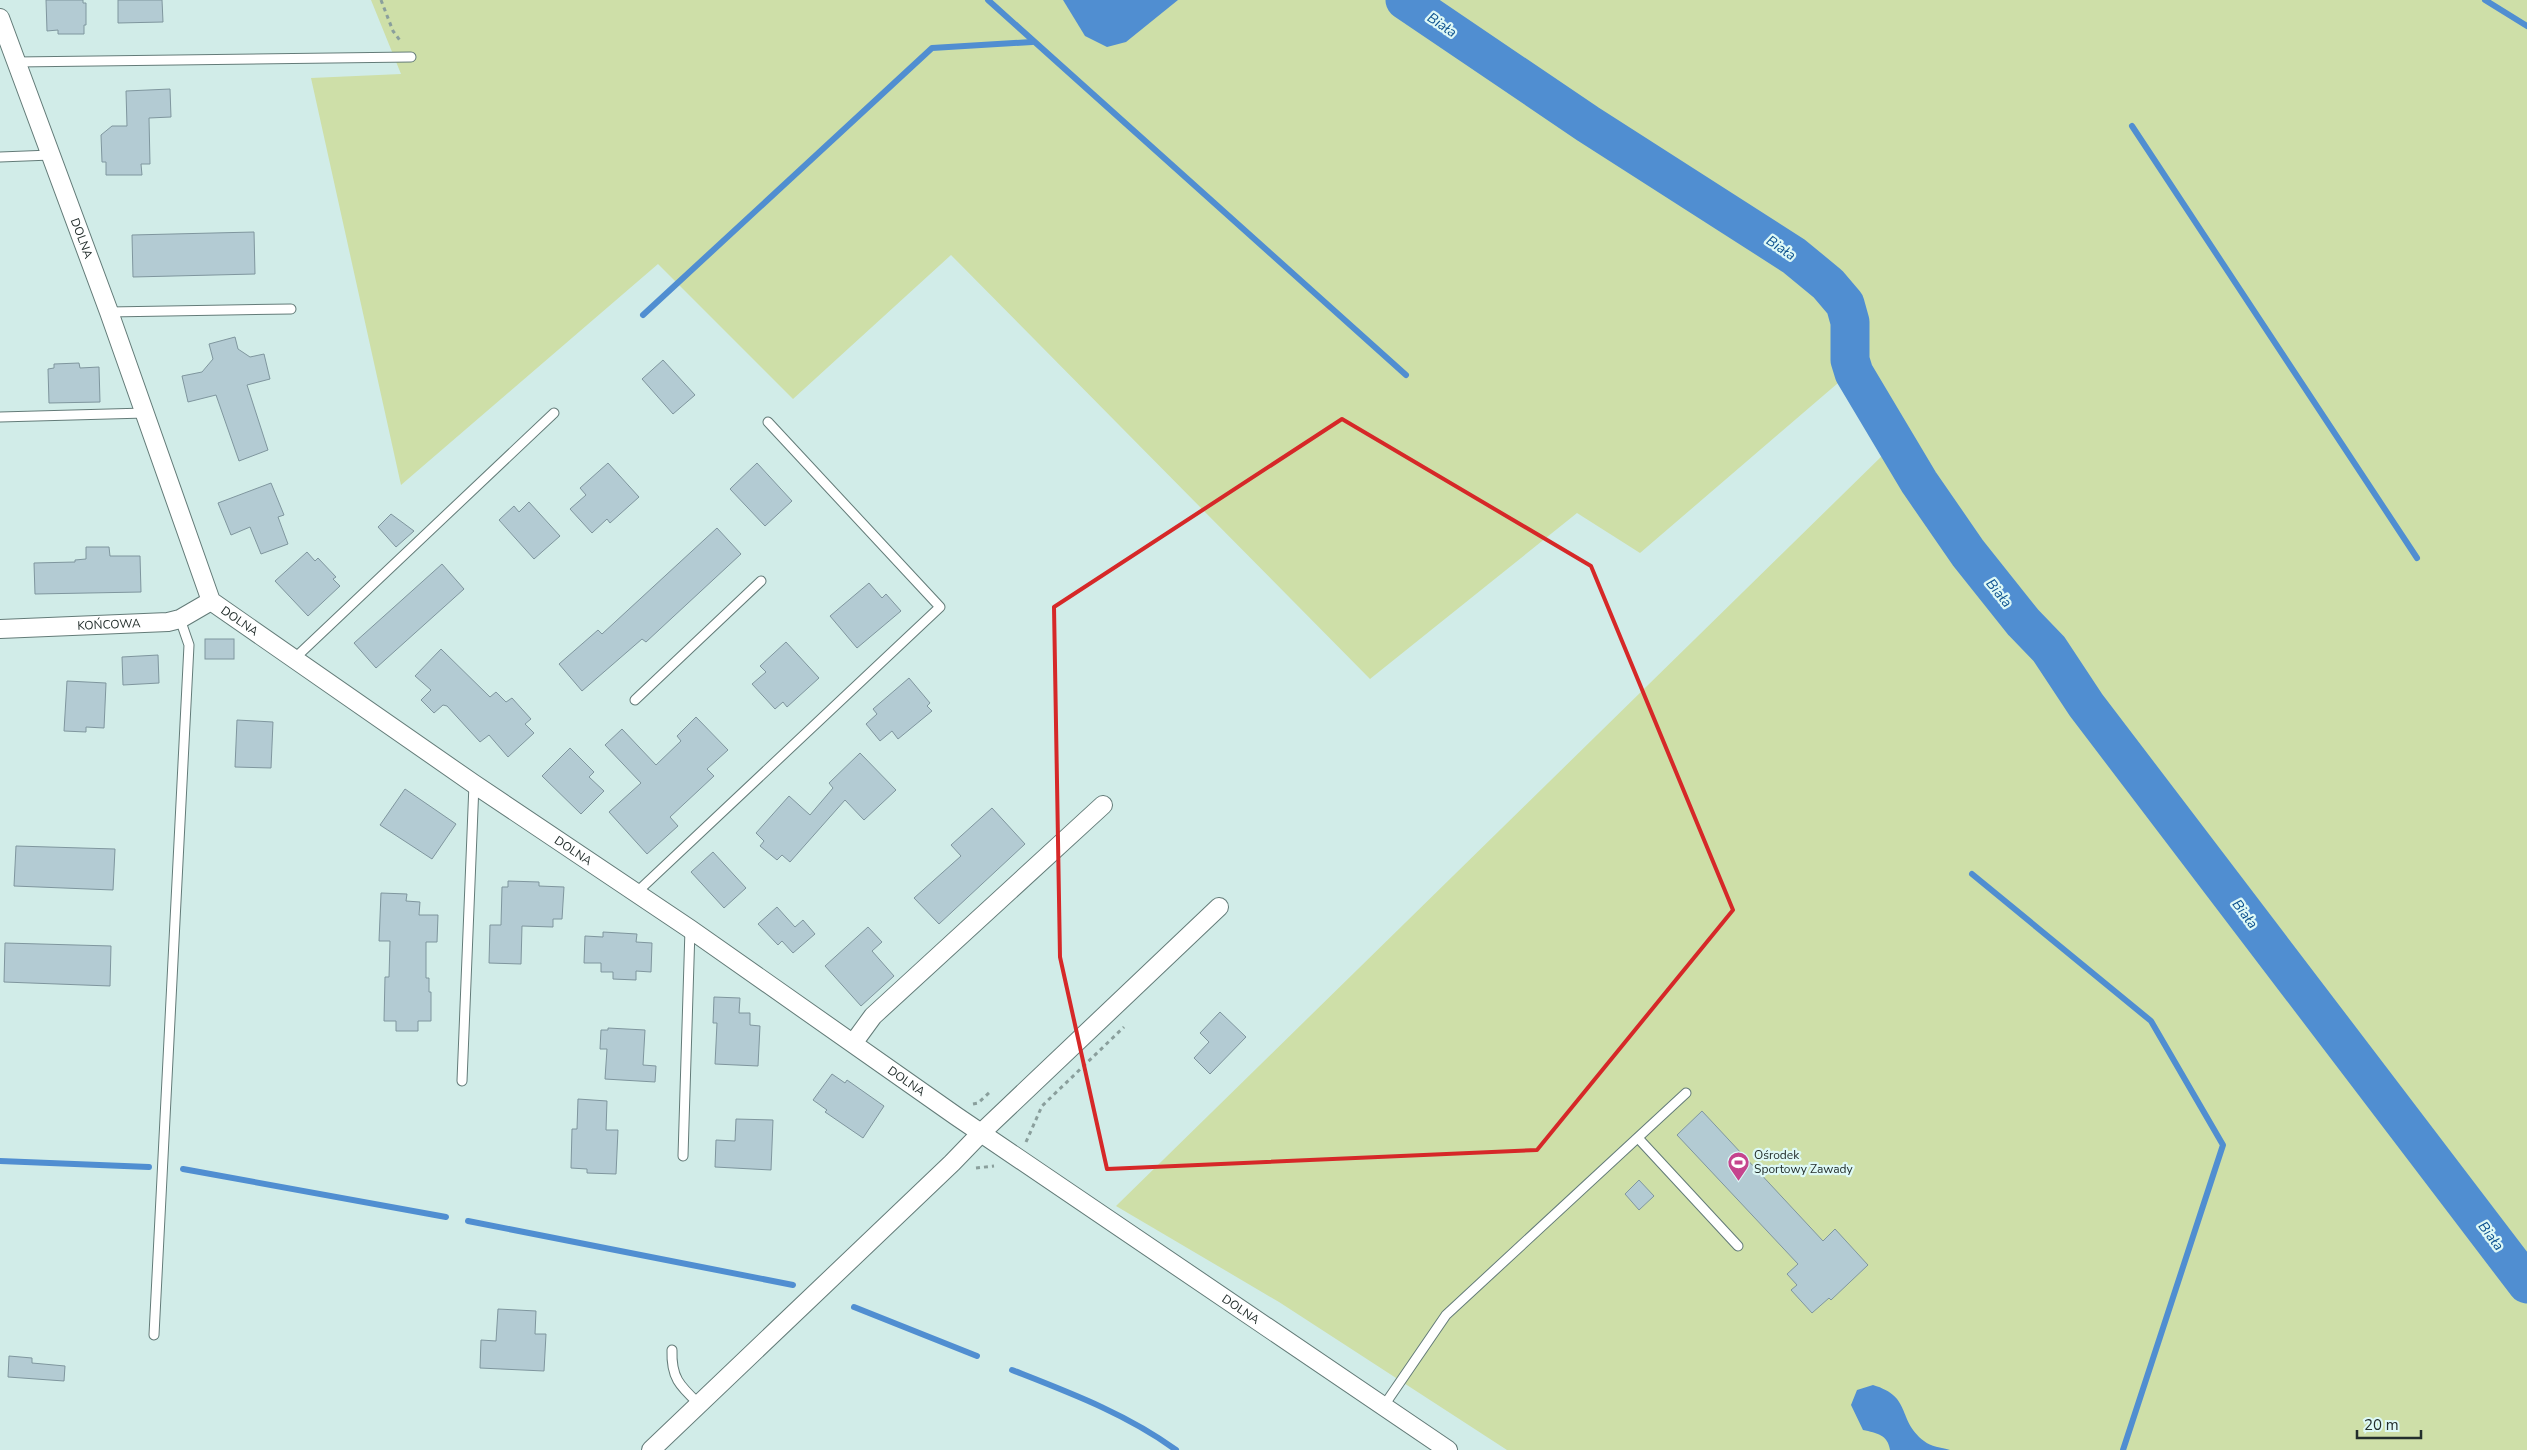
<svg xmlns="http://www.w3.org/2000/svg" width="2527" height="1450" font-family="'Nunito Sans',sans-serif">
	<style>
		.green { fill: #cedfa8 }
		.water { fill: #508ed1 }
		.lines { fill: none; stroke-linecap: round; stroke-linejoin: round }
		.stream { stroke: #508ed1; stroke-width: 6 }
		.river { stroke: #508ed1; stroke-width: 39 }
		.building { fill: #b3cbd3; stroke: #7f969e }
		.service-casing { stroke: #637b78; stroke-width: 11 }
		.minor-casing { stroke: #637b78; stroke-width: 20 }
		.path { stroke: #8a9f9c; stroke-width: 3; stroke-dasharray: 4 4; stroke-linecap: butt }
		.service { stroke: #fff; stroke-width: 9 }
		.minor { stroke: #fff; stroke-width: 18 }
		.marked { fill: none; stroke: #d62828; stroke-width: 4; stroke-linejoin: round }
		.labels { text-anchor: middle; dominant-baseline: central; stroke-width: 4.5; stroke-linejoin: round; paint-order: stroke }
		.street-label { font-size: 12px; fill: #232e2c; stroke: #def9f6 }
		.poi-label { font-size: 12px; fill: #232e2c; stroke: #def9f6; text-anchor: start }
		.water-label { font-size: 14px; font-style: italic; fill: #0c518f; stroke: #def9f6 }
	</style>
	<rect width="100%" height="100%" fill="#d1ece8"/>
	<path class="green" d="M371,0h2156v1450h-1020l-228,-148 -163,-96 770,-754 -48,-69 -198,170 -63,-40 -207,166 -419,-424 -158,144 -135,-135 -257,221 -90,-407 90,-4z"/>
	<g class="water">
		<path d="M1063,0h115l-52,42 -19,5 -22,-11z"/>
		<path d="M1873,1385c40,12 23,34 51,56 7,6 17,6 26,9h-60c-2,-15 -13,-17 -27,-20l-12,-25 6,-15z"/>
	</g>
	<g class="lines">
		<g class="stream">
			<path d="M988,0l418,375"/>
			<path d="M2485,0l42,26"/>
			<path d="M2132,126l285,432"/>
			<path d="M643,315l289,-267 100,-6"/>
			<path d="M1972,874l179,147 72,124 -100,305"/>
			<path d="M0,1161l149,6"/>
			<path d="M183,1169l263,48"/>
			<path d="M468,1221l325,64"/>
			<path d="M854,1307l123,49"/>
			<path d="M1012,1370c56,22 115,44 164,80"/>
		</g>
		<path class="river" d="M1405,0l183,124 206,132 34,28 17,20 5,18v38l4,13 65,109 49,71 55,69 26,27 37,56 441,579"/>
	</g>
	<g class="building">
		<path d="M46,0h37v3h3v22h-2v9h-26v-4l-11,1z"/>
		<path d="M118,0h44l1,22 -45,1z"/>
		<path d="M170,89l1,28 -22,1 1,46h-9l1,11h-36v-13h-4l-1,-27 11,-9h15l-1,-35z"/>
		<path d="M254,232l1,42 -122,3 -1,-42z"/>
		<path d="M235,337l3,12 12,8 14,-3 6,25 -23,6 21,65 -29,11 -23,-66 -28,7 -6,-26 20,-4 11,-13 -4,-15z"/>
		<path d="M663,360l32,35 -22,19 -31,-35z"/>
		<path d="M79,363l1,5 19,-1 1,35 -51,1 -1,-34 6,-1v-4z"/>
		<path d="M608,463l31,34 -29,26 -3,-4 -15,14 -22,-24 16,-14 -6,-7z"/>
		<path d="M757,463l35,38 -27,25 -35,-37z"/>
		<path d="M271,483l13,32 -6,2 10,27 -27,10 -11,-27 -19,8 -13,-32z"/>
		<path d="M529,502l31,34 -26,23 -35,-39 15,-14 5,6z"/>
		<path d="M391,514l23,17 -18,16 -18,-20z"/>
		<path d="M717,528l24,26 -95,88 -4,-3 -60,52 -23,-27 39,-34 4,4z"/>
		<path d="M86,547h23l1,9h30l1,36 -106,2 -1,-31 41,-1v-2l11,-1z"/>
		<path d="M307,552l8,9 3,-3 18,19 -3,2 7,7 -32,30 -33,-35z"/>
		<path d="M442,564l22,25 -88,79 -22,-25z"/>
		<path d="M869,583l13,15 4,-4 15,17 -44,37 -27,-32z"/>
		<rect x="205" y="639" width="29" height="20"/>
		<path d="M786,642l33,36 -32,29 -4,-5 -8,7 -23,-25 14,-12 -6,-6z"/>
		<path d="M441,649l49,48 6,-5 10,10 6,-4 19,21 -6,5 9,9 -26,24 -19,-22 -9,7 -33,-36 -4,-1 -9,8 -13,-13 10,-10 -16,-14z"/>
		<path d="M158,655l1,28 -36,2 -1,-28z"/>
		<path d="M909,678l21,25 -3,3 5,5 -34,28 -6,-8 -12,10 -14,-17 11,-10 -4,-5z"/>
		<path d="M67,681l39,2 -2,45 -18,-1v5l-22,-1z"/>
		<path d="M696,717l32,33 -21,19 7,7 -44,41 8,9 -31,28 -38,-42 32,-29 -36,-38 17,-16 34,36 25,-24 -4,-5z"/>
		<path d="M237,720l36,2 -2,46 -36,-1z"/>
		<path d="M570,748l24,24 -5,5 15,14 -23,23 -39,-38z"/>
		<path d="M860,753l36,37 -32,30 -19,-20 -55,62 -8,-7 -5,5 -17,-14 4,-5 -8,-8 33,-37 21,19 23,-27 -4,-5z"/>
		<path d="M405,789l51,35 -24,35 -52,-34z"/>
		<path d="M992,808l33,36 -86,80 -25,-26 47,-42 -10,-11z"/>
		<path d="M16,846l99,3 -2,41 -99,-4z"/>
		<path d="M713,852l33,36 -22,20 -33,-36z"/>
		<path d="M508,881l31,1v4l25,1 -2,32h-9v8l-31,-1 -1,38 -32,-1 1,-38h11l1,-38h6z"/>
		<path d="M381,893l26,1 -1,7 14,1 -1,13h19l-1,27h-11v36h3v14h2v29h-13v10h-22v-10h-12l1,-44h4l1,-36h-11z"/>
		<path d="M777,907l18,20 8,-7 12,14 -22,19 -11,-12 -4,4 -20,-21z"/>
		<path d="M868,927l14,15 -10,9 22,25 -33,30 -36,-40z"/>
		<path d="M603,932l34,2 -1,8 16,1 -1,29 -15,-1v9l-23,-1v-7h-12v-9h-17l1,-27 18,1z"/>
		<path d="M5,943l106,3 -1,40 -106,-4z"/>
		<path d="M714,997l26,1 -1,15h11v12l10,1 -2,40 -43,-2 2,-41h-4z"/>
		<path d="M1220,1012l26,25 -36,37 -16,-16 15,-16 -9,-9z"/>
		<path d="M608,1028l37,2 -2,35 13,1 -1,16 -50,-3 2,-30h-7l1,-19h7z"/>
		<path d="M832,1074l13,9 2,-3 37,26 -21,32 -38,-26 2,-2 -14,-10z"/>
		<path d="M578,1099l29,2 -1,29h12l-2,44 -29,-1v-4l-16,-1 1,-39h5z"/>
		<path d="M1702,1111l121,130 12,-12 33,36 -37,35 -2,-2 -17,15 -21,-23 6,-5 -10,-11 11,-10 -121,-129z"/>
		<path d="M736,1119l37,1 -2,50 -56,-3 1,-27 19,1z"/>
		<path d="M1639,1180l15,16 -15,14 -14,-16z"/>
		<path d="M498,1309l38,2 -1,23h11l-2,37 -64,-3 1,-28 15,1z"/>
		<path d="M9,1356l23,2v5l33,3 -1,15 -56,-4z"/>
	</g>
	<g class="lines">
		<defs>
			<g id="service">
				<path d="M16,62l395,-5"/>
				<path d="M0,157l51,-2"/>
				<path d="M109,312l182,-3"/>
				<path d="M0,417l145,-4"/>
				<path d="M295,658l259,-245"/>
				<path d="M635,700l126,-119"/>
				<path d="M636,893l304,-286 -172,-185"/>
				<path d="M462,1081l12,-297"/>
				<path d="M1638,1138l100,108"/>
				<path d="M683,1156l7,-227"/>
				<path d="M154,1335l35,-690 -9,-26"/>
				<path d="M672,1350c-1,28 8,36 27,54"/>
				<path d="M1383,1407l63,-92 240,-222"/>
			</g>
			<g id="minor">
				<path id="s1" d="M0,18l109,294 102,289 263,183 216,145 266,187 492,334"/>
				<path id="s2" d="M0,629l168,-7 12,-3 31,-18"/>
				<path d="M854,1042l19,-26 230,-211"/>
				<path d="M651,1450l301,-287 29,-30 238,-226"/>
			</g>
		</defs>
		<use href="#service" class="service-casing"/>
		<use href="#minor" class="minor-casing"/>
		<g class="path">
			<path d="M381,0l12,31 8,11"/>
			<path d="M973,1104l5,-1 13,-12"/>
			<path d="M1026,1142l16,-36 82,-79"/>
			<path d="M976,1168l18,-2"/>
		</g>
		<use href="#service" class="service"/>
		<use href="#minor" class="minor"/>
	</g>
	<path class="marked" d="M1342,419l249,147 142,344 -196,240 -430,19 -47,-212 -6,-350z"/>
	<defs>
		<symbol id="stadium-pin" viewBox="-11 -11 22 30"><path d="M0 17L-7.5 6A9.5 9.5 0 1 1 7.5 6Z" fill="#c5448e" stroke="#def9f6"/><path d="M0-5a6.5 5 0 1 0 0 10a6.5 5 0 1 0 0-10ZM-3.5-1.8h7v3.6h-7Z" fill="#fff"/></symbol>
	</defs>
	<g fill-rule="evenodd">
		<use href="#stadium-pin" x="1726" y="1150" width="25" height="34"/>
	</g>
	<g class="labels">
		<g class="street-label">
			<text stroke="none"><textPath href="#s1" startOffset="235">DOLNA</textPath></text>
			<text stroke="none"><textPath href="#s1" startOffset="655">DOLNA</textPath></text>
			<text stroke="none"><textPath href="#s2" startOffset="109">KOŃCOWA</textPath></text>
			<text stroke="none"><textPath href="#s1" startOffset="1060">DOLNA</textPath></text>
			<text stroke="none"><textPath href="#s1" startOffset="1465">DOLNA</textPath></text>
			<text stroke="none"><textPath href="#s1" startOffset="1870">DOLNA</textPath></text>
		</g>
		<g class="poi-label">
			<text x="1754" y="1155">Ośrodek<tspan x="1754" dy="14">Sportowy Zawady</tspan></text>
		</g>
		<g class="water-label">
			<text transform="translate(1442 25) rotate(34)">Biała</text>
			<text transform="translate(1781 248) rotate(34)">Biała</text>
			<text transform="translate(1999 593) rotate(51)">Biała</text>
			<text transform="translate(2245 914) rotate(53)">Biała</text>
			<text transform="translate(2491 1236) rotate(53)">Biała</text>
		</g>
	</g>
	<path d="M2357 1430v8h64v-8" fill="none" stroke="#232e2c" stroke-width="2.5"/>
	<text x="2364" y="1430" font-size="15" fill="#232e2c" stroke="#def9f6" stroke-width="4" paint-order="stroke">20 m</text>
</svg>
